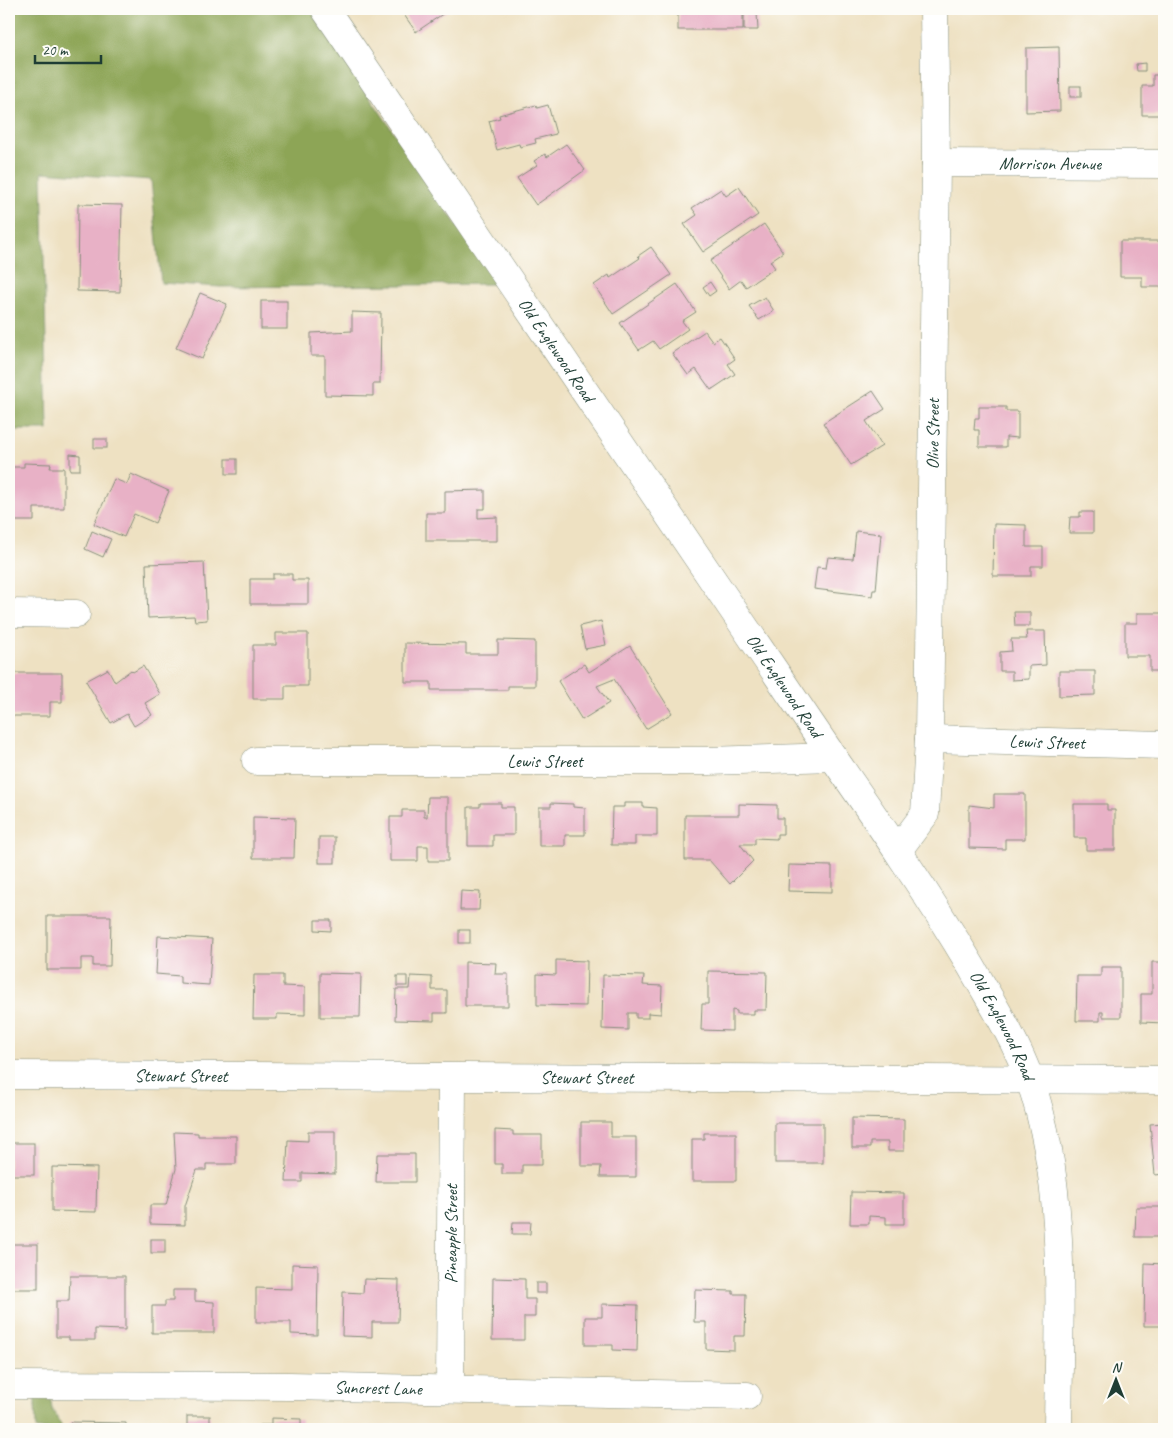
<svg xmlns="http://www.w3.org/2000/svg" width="1173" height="1438" font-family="Caveat,sans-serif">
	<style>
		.forest { fill: #8da556; stroke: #567145 }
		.building { fill: #e8b1c6 }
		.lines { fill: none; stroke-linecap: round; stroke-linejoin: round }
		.minor-casing { stroke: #868f7b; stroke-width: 29 }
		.minor { stroke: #fff; stroke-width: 28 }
		.labels { text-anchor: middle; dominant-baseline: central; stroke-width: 4; stroke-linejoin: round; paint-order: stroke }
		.street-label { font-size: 18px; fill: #1f3d34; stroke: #fdfcf7 }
	</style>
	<rect width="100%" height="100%" fill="#fdfcf7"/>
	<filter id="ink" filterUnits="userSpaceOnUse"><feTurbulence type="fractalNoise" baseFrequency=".02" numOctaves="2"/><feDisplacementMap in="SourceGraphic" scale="10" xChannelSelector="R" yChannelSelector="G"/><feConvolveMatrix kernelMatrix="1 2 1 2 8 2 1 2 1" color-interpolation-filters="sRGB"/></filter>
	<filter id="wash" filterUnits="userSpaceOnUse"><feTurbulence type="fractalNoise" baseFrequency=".0096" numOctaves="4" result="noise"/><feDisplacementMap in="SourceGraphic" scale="20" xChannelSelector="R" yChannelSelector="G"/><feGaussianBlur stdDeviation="1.12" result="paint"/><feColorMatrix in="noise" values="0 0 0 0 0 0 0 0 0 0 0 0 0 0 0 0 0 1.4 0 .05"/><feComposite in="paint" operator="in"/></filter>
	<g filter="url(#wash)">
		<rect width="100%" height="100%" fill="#eee1c2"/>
		<g class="forest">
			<path d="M9,9h301l187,275 -277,3 -59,-4 -10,-103 -109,-8 6,258h-39z"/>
			<path d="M34,1373l14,7 4,29 11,20h-27z"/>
		</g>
		<g id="blocks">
			<g class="building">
				<path d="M400,9h50l-34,23z"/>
				<rect x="678" y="9" width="65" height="21"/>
				<path d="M744,13h13l1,17h-14z"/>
				<path d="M1059,47l1,64 -34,1v-64z"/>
				<path d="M1145,63v8h-8l-1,-7z"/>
				<path d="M1153,75h11v40h-22v-29h11z"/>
				<rect x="1070" y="86" width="11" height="11"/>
				<path d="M536,105l1,3 11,-3 8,29 -21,5 1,4 -16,4 -1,-3 -22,6 -8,-29 11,-3 -1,-3z"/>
				<path d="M566,144l19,26 -49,35 -19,-27 20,-13 -3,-4 11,-7 2,3z"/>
				<path d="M739,187l19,28 -55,37 -19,-28 13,-9 -5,-7 29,-19 5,7z"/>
				<path d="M78,204l44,1 -2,87 -43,-1z"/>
				<path d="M764,224l19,28 -13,9 5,7 -29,19 -5,-7 -12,9 -19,-28z"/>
				<path d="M1120,241h44v46h-22v-10h-22z"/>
				<path d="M651,247l20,28 -58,39 -19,-29 15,-10 1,3 30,-20 -2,-2z"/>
				<path d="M710,282l6,9 -7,5 -6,-9z"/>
				<path d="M677,284l19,28 -14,9 6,8 -29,20 -6,-8 -14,9 -19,-27z"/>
				<path d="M200,293l27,11 -25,55 -26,-11z"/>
				<path d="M765,297l9,14 -15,9 -10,-14z"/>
				<rect x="261" y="301" width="26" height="28"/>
				<path d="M352,312l29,1 -1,71h-7v12l-48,-1v-39h-14v-23l41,-2z"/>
				<path d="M705,331l8,11 7,-5 15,22 -7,5 7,10 -24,16 -15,-21 -8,6 -16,-22z"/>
				<path d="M873,391l12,18 -19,12 16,25 -31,19 -28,-42z"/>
				<path d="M979,407h27v4h12v27l-12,-1v10h-27v-17h-5l1,-12h4z"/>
				<rect x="94" y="439" width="13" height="9"/>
				<path d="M70,454l10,1v15h-10z"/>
				<rect x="226" y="459" width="11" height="15"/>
				<path d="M24,463l27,1 -1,4h14v40h-30v13h-25v-54h15z"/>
				<path d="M131,474l38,17 -14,32 -21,-9 -10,23 -30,-13 20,-45 13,5z"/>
				<path d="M485,490v19h-7v9l19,-1v24h-71v-28h19v-22z"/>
				<path d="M1080,512h13v21h-24l1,-16h10z"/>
				<path d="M994,524l32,1v22h17v19h-12v10h-38z"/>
				<path d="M92,531l19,8 -8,18 -18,-8z"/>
				<path d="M856,531l25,3 -5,56h-3l-1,6 -58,-7 3,-22 9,1 2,-11 25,2z"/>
				<path d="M204,562l3,58 -12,1 -1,-5 -46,2 -2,-54z"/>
				<path d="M273,574h19v6h16v24h-58v-25h23z"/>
				<path d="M1014,612h16v14h-15z"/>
				<path d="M1137,613h26l1,58h-14v-15h-25v-33h12z"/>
				<path d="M601,621l5,24 -21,4 -5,-23z"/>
				<path d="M1026,631h19l1,34 -17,1v13l-17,1v-9h-12v-19l12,-1 -1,-12h16z"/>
				<path d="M276,633h32v53h-23v13h-32v-54h23z"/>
				<path d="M498,640l37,1v45h-27v4h-77v-8h-26v-39l61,1v10h32z"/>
				<path d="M630,646l42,67 -26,16 -32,-50 -17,7 12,17 -27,17 -24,-39 26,-17 5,8z"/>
				<path d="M143,666l17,28 -15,9 7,12 -18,11 -7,-12 -16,9 -25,-42 22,-12 7,13 16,-12 2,2z"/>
				<path d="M1059,671h36v24l-36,1z"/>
				<path d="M9,673h53v29h-12v14h-41z"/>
				<path d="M994,794h31v45h-20v10l-36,-1v-43l25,3z"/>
				<path d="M428,797h20v64h-20v-15h-10v15h-28v-44h12v-7h22v7h3z"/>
				<path d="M480,803h21v4h13v28h-21v11h-25v-39h12z"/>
				<path d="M551,803l22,1v3l12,1v27h-20v11h-26v-39h12z"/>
				<path d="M624,803h19v4l14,1v28h-22v9h-24l1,-38h12z"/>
				<path d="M739,804l38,1v13h6v16h-6v5l-22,-1v6h-15l13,17 -23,23 -21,-24h-24v-45h54z"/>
				<path d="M1074,804h33v6h8v40h-29v-12h-12z"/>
				<path d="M253,817l42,1 -1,40h-41z"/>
				<rect x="319" y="837" width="16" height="26"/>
				<path d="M789,865l43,1v26l-44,-1z"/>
				<path d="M461,891l19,1 -1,18h-19z"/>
				<path d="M47,916h64l-1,50h-17v-8h-12v12h-34z"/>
				<path d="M315,920h16v11l-16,-1z"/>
				<rect x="459" y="930" width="11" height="13"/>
				<path d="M158,936l54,3 -3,46 -29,-2v-7l-24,-2z"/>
				<path d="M556,960l31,1 -1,45 -49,-1v-31l19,1z"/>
				<path d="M465,962l31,1 -1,11h13v32h-43z"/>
				<path d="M1152,962h12v61l-23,-1v-28h11z"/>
				<path d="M1101,967h20v50h-18v-5h-3v9h-24l1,-45h24z"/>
				<path d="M708,971l59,1 -1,38h-12v4h-17v-3l-5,-1v21l-31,-1 1,-26h6z"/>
				<path d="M320,973l41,1 -1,43h-40z"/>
				<path d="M254,975h29v11l22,1v28l-28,-1v5h-24z"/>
				<path d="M603,975l41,1 -1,9 19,1 -1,28 -13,-1v5h-12v-5h-8v17l-26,-1z"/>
				<rect x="397" y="976" width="10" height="10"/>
				<path d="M411,976l21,1v13h15v23h-13v8l-39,-1 1,-31h14z"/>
				<path d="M852,1118l52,1v32h-16v-9h-18v6h-18z"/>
				<path d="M581,1122h30v15h25v40h-36l1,-11h-20z"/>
				<rect x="775" y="1123" width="48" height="40"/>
				<path d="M1164,1123v51l-9,1 -5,-51z"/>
				<path d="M495,1130l18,1v4h29v30h-20v9h-20v-10h-7z"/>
				<path d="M308,1131h27v43l-33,-1v9h-16l2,-42 20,1z"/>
				<path d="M174,1132l24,1v3h38v28h-30v6h-9l-12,36v19l-35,-1v-19h16l10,-36z"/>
				<path d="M704,1133h32v48h-44v-42h12z"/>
				<rect x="9" y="1143" width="25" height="32"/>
				<path d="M377,1154h38v28h-39z"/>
				<path d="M52,1167l45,1 -1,44 -44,-1z"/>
				<path d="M851,1192l53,1v31h-18v-7l-17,-1v8h-19z"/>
				<path d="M1136,1207h28v30h-29z"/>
				<path d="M513,1222h18l-1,12h-18z"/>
				<rect x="151" y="1239" width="14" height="14"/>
				<rect x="9" y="1244" width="29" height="45"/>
				<path d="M1145,1263l19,1v62h-20z"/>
				<path d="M292,1264l26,1 -1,70 -26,-1v-12h-35v-34l36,1z"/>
				<path d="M70,1276h55v54l-30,-1v11h-26v-3h-13v-36h13z"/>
				<path d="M493,1278l32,1v20h10v18h-11v23h-32z"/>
				<path d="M364,1279l35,1 -1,42h-26v15l-30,-1 1,-44 20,1z"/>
				<rect x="536" y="1283" width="10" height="10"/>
				<path d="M173,1290h22v11l19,1v31h-62v-27h13v-5h8z"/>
				<path d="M695,1290l38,1v3h13l-1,42h-11v14l-28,-1v-27h-12z"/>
				<path d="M602,1304l36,1 -1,46 -24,-1v-5h-28v-28h17z"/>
				<rect x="187" y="1416" width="23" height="13"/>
				<path d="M271,1418l30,1v10h-41v-4h11z"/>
				<path d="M70,1422l56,1v6h-56z"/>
			</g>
		</g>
	</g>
	<g filter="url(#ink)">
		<use href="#blocks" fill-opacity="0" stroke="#868f7b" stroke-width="1"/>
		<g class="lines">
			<defs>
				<g id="minor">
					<path id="s1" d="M325,9l508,748c48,69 95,137 138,209 21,37 44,73 59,114 38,109 29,235 28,349"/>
					<path id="s2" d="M936,163l228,1"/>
					<path d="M9,613l67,1"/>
					<path id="s3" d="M929,739l235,6"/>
					<path id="s4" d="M256,761h453l124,-4"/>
					<path id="s5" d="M898,850l27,-36 4,-75 7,-576 -2,-154"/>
					<path id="s6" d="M9,1075l1155,5"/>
					<path id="s7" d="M9,1385l281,1 457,10"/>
					<path id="s8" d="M450,1389l2,-310"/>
				</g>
			</defs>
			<use href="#minor" class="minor-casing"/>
			<use href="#minor" class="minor"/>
		</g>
	</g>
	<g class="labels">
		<g class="street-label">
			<text stroke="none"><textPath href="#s2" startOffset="114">Morrison Avenue</textPath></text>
			<text stroke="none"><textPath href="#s1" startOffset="412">Old Englewood Road</textPath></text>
			<text stroke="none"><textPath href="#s5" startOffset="425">Olive Street</textPath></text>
			<text stroke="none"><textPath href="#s1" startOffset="818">Old Englewood Road</textPath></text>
			<text stroke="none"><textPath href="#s3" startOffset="118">Lewis Street</textPath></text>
			<text stroke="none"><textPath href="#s4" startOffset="289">Lewis Street</textPath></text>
			<text stroke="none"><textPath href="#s1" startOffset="1222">Old Englewood Road</textPath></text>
			<text stroke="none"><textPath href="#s6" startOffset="172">Stewart Street</textPath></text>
			<text stroke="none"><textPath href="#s6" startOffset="578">Stewart Street</textPath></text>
			<text stroke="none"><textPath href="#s8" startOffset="155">Pineapple Street</textPath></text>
			<text stroke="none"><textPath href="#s7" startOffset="369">Suncrest Lane</textPath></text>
		</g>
	</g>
	<rect width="1173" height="1438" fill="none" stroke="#fdfcf7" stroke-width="30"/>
	<g transform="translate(1116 1380)" stroke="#fdfcf7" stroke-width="4" paint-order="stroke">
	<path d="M0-4L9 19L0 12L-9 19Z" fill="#1f3d34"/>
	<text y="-8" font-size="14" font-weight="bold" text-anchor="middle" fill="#1f3d34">N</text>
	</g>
	<path d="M35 55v8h66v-8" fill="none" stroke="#1f3d34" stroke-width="2.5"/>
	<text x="42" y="55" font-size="15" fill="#1f3d34" stroke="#fdfcf7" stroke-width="4" paint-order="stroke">20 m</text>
</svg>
